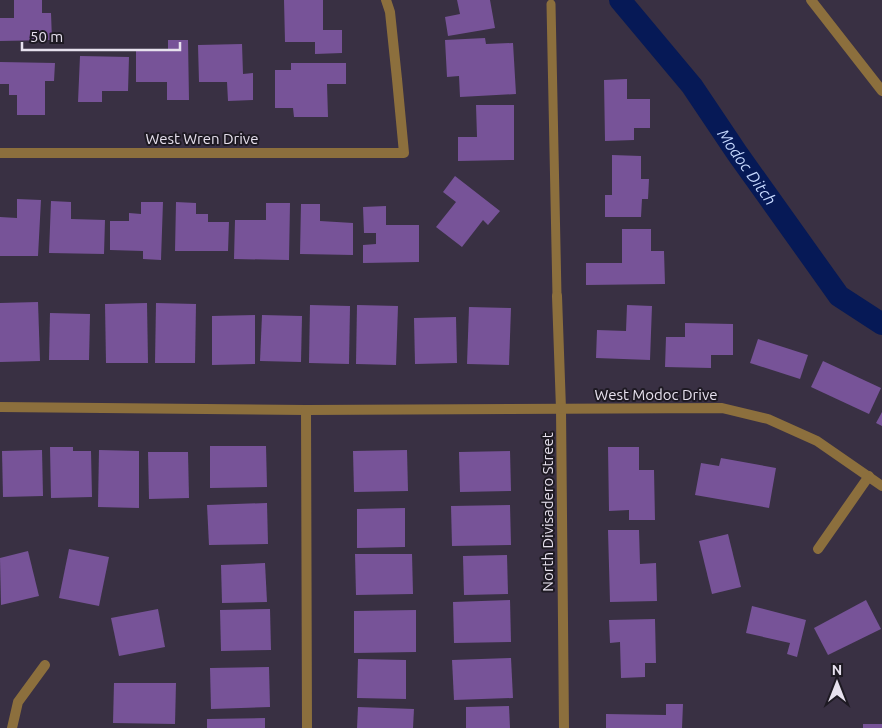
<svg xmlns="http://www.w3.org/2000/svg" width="882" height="728" font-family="Ubuntu,sans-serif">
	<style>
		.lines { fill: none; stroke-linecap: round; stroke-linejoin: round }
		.canal { stroke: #061956; stroke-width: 22 }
		.building { fill: #775398 }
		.service { stroke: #8c6f3d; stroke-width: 9 }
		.minor { stroke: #8c6f3d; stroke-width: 10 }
		.labels { text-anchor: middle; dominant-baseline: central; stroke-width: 4; stroke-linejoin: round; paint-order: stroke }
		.street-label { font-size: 15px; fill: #e7e1ee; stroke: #1e1a23 }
		.water-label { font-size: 16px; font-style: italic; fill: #c5d7fd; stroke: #1e1a23 }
	</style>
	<rect width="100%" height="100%" fill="#393043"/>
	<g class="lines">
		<path class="canal" id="s1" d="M620,0l72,86 45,67 102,143 43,28"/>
	</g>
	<g class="building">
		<path d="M14,0h28v13h9l1,27 -52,1v-23h14z"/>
		<path d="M284,0h39v30h19v23l-27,1v-12h-30z"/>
		<path d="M457,0h33l5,28 -47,8 -3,-19 15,-3z"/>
		<path d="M485,38l1,6 27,-1 3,51 -56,3 -1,-21 -12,1 -2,-37z"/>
		<path d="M168,40h20l1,60h-22v-18h-31v-33h32z"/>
		<path d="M242,44l1,30 10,-1v27l-25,1 -1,-19h-28l-1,-37z"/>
		<path d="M80,56l49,1 -1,34h-26v11h-24z"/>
		<path d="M0,62l55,1 -1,18h-9v34h-28v-20h-8v-11h-9z"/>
		<path d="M291,63h55v21h-19l1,33h-34l-1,-9h-18v-38h16z"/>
		<path d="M627,79v20h23v29h-16v12l-29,1 -1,-61z"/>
		<path d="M476,105h38v55l-56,1v-24h19z"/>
		<path d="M612,155l29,1v23h8l-1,20h-6l-1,18h-36v-22h7z"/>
		<path d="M455,176l45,35 -12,14 -5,-5 -21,27 -26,-20 20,-25 -13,-10z"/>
		<path d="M17,199l24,1 -3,56h-38v-39l17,1z"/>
		<path d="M51,201l20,1v17l34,1 -1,34 -55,-1z"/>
		<path d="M141,202h22l-2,58 -18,-1v-8l-33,-1v-29h19v-8l12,1z"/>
		<path d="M176,202l20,1v11h12v8h21l-1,29h-53z"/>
		<path d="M266,203h24l-1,57 -55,-1 1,-39h31z"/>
		<path d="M301,204h19v17l33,2v32l-53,-1z"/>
		<path d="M386,206v19h33v37l-56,1v-18l13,-1v-11h-12l-1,-26z"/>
		<path d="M622,229h29v22h13l1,33 -79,1v-22h36z"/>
		<path d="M38,302l2,59 -40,1v-59z"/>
		<path d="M147,303l1,60h-42l-1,-59z"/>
		<path d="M156,303l40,1 -1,59h-40z"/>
		<path d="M310,305l40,1 -1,58 -40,-1z"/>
		<path d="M357,305l41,1 -2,59 -40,-1z"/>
		<path d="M627,305l25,1 -2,54 -54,-2 1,-28 29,1z"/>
		<path d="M469,307l42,1 -2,57 -42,-1z"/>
		<path d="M50,313l40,1 -1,46h-40z"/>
		<path d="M255,315v49l-43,1v-49z"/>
		<path d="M262,315l40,1 -1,46 -41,-1z"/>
		<path d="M456,317l1,46 -42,1 -1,-46z"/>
		<path d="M685,323l48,1v31h-22v13l-46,-1 1,-30h19z"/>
		<path d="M758,339l50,16 -8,24 -50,-16z"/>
		<path d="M823,361l58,27 -12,26 -58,-27z"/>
		<path d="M882,412v14l-6,-3z"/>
		<path d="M210,446h56l1,41 -57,1z"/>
		<path d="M50,447h23v4h18l1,46 -41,1z"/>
		<path d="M608,447h31v23h15l1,50h-26v-10l-20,1z"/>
		<path d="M42,450l1,46 -40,1 -1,-46z"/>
		<path d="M99,450l40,1v57l-41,-1z"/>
		<path d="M407,450l1,41 -54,1 -1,-41z"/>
		<path d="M510,451l1,40 -51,1 -1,-40z"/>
		<path d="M148,452h40l1,46 -40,1z"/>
		<path d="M721,458l55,10 -7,40 -74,-13 6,-32 18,3z"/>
		<path d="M267,503l1,41 -59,1 -2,-40z"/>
		<path d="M510,505l1,40 -59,1 -1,-40z"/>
		<path d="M405,508v39l-48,1v-39z"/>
		<path d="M608,530h31l1,34 16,-1 1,38 -47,1z"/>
		<path d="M728,534l13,53 -29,7 -13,-53z"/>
		<path d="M69,549l40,8 -10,49 -40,-8z"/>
		<path d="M28,551l11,45 -38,9 -1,-47z"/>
		<path d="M355,554h57l1,40 -57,1z"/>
		<path d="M507,555l1,39 -44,1 -1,-39z"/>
		<path d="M265,563l2,39 -45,1 -1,-38z"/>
		<path d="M510,600l1,42 -57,1 -1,-41z"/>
		<path d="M866,600l15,29 -53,26 -14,-27z"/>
		<path d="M752,606l54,14 -9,37 -10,-3 3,-11 -44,-10z"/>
		<path d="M158,609l7,38 -46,9 -8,-38z"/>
		<path d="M270,609l1,41 -50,1 -1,-41z"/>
		<path d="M416,610v42l-62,1v-42z"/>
		<path d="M655,619l1,44h-11v14l-24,1 -1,-36 -10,1 -1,-23z"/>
		<path d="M511,658l2,40 -59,2 -2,-40z"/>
		<path d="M358,659l48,1v39l-49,-1z"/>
		<path d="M269,667l1,40 -59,2 -1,-41z"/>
		<path d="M114,683h62l-1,41 -62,-1z"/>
		<path d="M666,704h17l-1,24h-76v-14l60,1z"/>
		<path d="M509,706l1,22h-44v-21z"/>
		<path d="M358,707l56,2 -1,19h-56z"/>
		<path d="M265,718v10h-58v-9z"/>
		<rect x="863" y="724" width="19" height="4"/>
	</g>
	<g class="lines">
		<path class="service" d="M551,4l6,292"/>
		<g class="minor">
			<path d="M811,0l71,91"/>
			<path d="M0,153h404l-7,-74 -7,-67 -4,-12"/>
			<path d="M557,296l4,113 3,319"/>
			<path d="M0,407l306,3"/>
			<path d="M818,549l51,-73"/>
			<path d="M12,728l6,-26 27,-37"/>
			<path d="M307,728l-1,-318 416,-2 46,11 49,22 65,45"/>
		</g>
	</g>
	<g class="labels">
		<g class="street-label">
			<text x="202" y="138">West Wren Drive</text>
			<text x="656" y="394">West Modoc Drive</text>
			<text transform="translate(547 512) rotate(-90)">North Divisadero Street</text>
		</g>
		<g class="water-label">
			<text stroke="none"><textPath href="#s1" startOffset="210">Modoc Ditch</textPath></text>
		</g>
	</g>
	<g transform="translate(837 683)" stroke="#1e1a23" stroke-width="4" paint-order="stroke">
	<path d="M0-4L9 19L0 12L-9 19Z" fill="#e7e1ee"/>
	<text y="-8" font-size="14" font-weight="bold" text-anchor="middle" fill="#e7e1ee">N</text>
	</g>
	<path d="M22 42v8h158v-8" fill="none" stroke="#e7e1ee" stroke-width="2.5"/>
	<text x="30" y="42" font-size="15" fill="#e7e1ee" stroke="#1e1a23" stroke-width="4" paint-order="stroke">50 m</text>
</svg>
